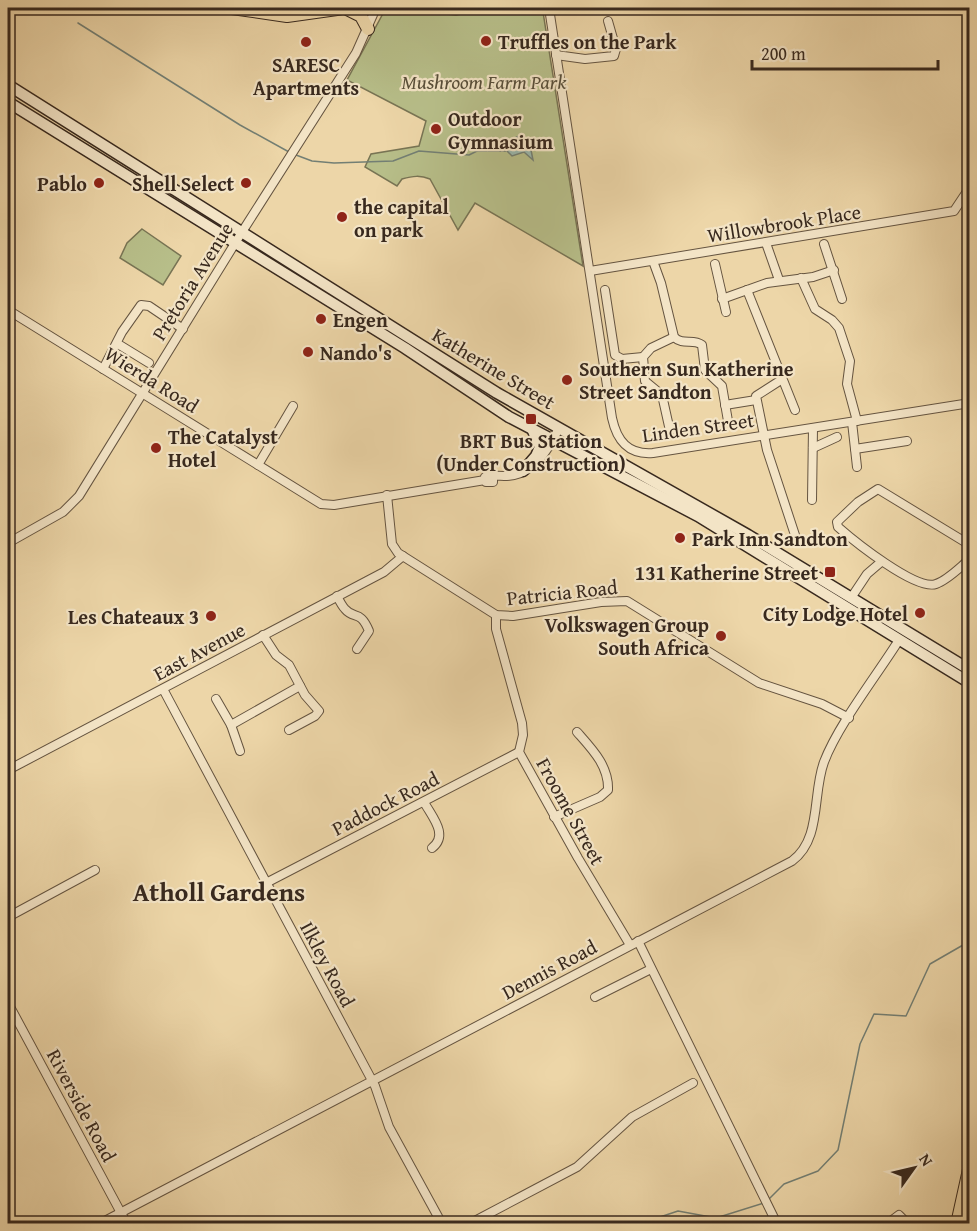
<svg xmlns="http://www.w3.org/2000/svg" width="977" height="1231" font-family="'Gentium Book Plus',serif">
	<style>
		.green { fill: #b7be89; stroke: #787454; stroke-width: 1.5 }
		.water { fill: #9ab8ae; stroke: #737f74; stroke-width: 1.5 }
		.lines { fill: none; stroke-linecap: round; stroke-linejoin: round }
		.stream { stroke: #737f74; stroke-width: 1.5 }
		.street-casing { stroke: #655440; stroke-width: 10 }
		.secondary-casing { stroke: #38291e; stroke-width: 13 }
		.primary-casing { stroke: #38291e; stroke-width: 14 }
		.street { stroke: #f3e4c6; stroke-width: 8 }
		.secondary { stroke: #f3e4c6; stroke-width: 10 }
		.primary { stroke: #edd6a8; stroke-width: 12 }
		.poi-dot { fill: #8f2418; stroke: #f3e4c6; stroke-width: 2 }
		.labels { text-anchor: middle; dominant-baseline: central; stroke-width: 4.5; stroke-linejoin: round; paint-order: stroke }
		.poi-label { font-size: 20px; font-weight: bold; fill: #38291e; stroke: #f3e4c6; text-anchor: start }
		.park-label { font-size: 20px; font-style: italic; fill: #584e39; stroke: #f3e4c6 }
		.street-label { font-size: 20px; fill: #38291e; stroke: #f3e4c6 }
		.district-label { font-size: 26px; font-weight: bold; fill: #38291e; stroke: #f3e4c6 }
	</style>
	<rect width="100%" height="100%" fill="#edd6a8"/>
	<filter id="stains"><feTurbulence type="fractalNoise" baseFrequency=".00333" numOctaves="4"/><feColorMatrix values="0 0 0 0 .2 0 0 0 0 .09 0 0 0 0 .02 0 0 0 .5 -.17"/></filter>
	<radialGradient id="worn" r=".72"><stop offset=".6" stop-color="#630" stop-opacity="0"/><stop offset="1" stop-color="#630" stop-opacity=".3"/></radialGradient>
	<g class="green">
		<path d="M386,8l70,7 40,-7h44l3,4 40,254 -108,-63 -17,27 -28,-51c-10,-4 -17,-3 -28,0l-5,7 -32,-19 6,-13 48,-8 7,-25 -79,-41z"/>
		<path d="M142,229l39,27 -18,29 -43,-27 7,-15z"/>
	</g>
	<path class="water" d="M519,136l11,9 3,15 -9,-8 -12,4 -5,-5h-30l8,-7c13,1 23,-2 34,-8z"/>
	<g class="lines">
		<g class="stream">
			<path d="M78,23l162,102 49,27"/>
			<path d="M296,155l16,6 22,2 59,-2 26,-10 50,4 8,-4"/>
			<path d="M768,1200l16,-16 34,-13 20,-21 22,-106 14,-30 32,2 24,-52 40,-23"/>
			<path d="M639,1224l39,-13 38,7 48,-15"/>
		</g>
		<defs>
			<g id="street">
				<path d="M549,8l63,410c5,23 16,37 41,35l317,-50"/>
				<path d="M556,55l29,4 29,-3 2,-7 -8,-28"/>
				<path d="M766,243l13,37"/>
				<path d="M824,244l18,55"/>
				<path d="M653,261l8,22 13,54c9,9 19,1 28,8l3,25 17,16 6,35"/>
				<path d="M715,264l11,48"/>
				<path d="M590,271l364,-60 16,-24"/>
				<path d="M801,278l14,31 17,11 7,8 11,33 -3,23 10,37"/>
				<path d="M605,290l10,65 7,4 21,-2"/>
				<path d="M747,290l48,120"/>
				<path d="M722,299l45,-16 46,-6 21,-7"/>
				<path d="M8,310l313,194 13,1 151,-25"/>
				<path d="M118,344l31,19"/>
				<path d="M103,369l19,-37 19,-27 8,1 34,23"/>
				<path d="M781,380l-25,16 11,54 28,85"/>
				<path d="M725,405l31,-5"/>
				<path d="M852,422l5,45"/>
				<path d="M670,431l-8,-36 -17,-14 -2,-24 8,-9 23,-11"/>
				<path d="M813,448l24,-11"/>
				<path d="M855,449l52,-8"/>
				<path d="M258,465l35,-59"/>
				<path d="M493,475v7h-7l-1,-5 4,-3c37,10 56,-17 70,-46"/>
				<path d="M387,495l5,49 6,9 98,62 17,1 88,-14 26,-1 132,82 63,21 27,14"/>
				<path d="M812,500l1,-72"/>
				<path d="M8,543l55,-31 16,-16 163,-264 114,-179 20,-45"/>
				<path d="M970,545l-92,-56 -20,13 -21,20 1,5c16,14 78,64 98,57 12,-4 24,-17 34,-25"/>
				<path d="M337,596c2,4 5,10 8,13 9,11 15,0 24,22l-12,18"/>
				<path d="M851,598l16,-24 14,-12"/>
				<path d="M496,615v14l26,94 1,12 -4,17 59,106 52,87"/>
				<path d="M263,635l13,20 13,10 16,30 14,16 -4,5 -26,14"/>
				<path d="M163,689l212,397 14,41 53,97"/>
				<path d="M216,699l15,26 9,26"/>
				<path d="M231,725l69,-39"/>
				<path d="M8,770l376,-198 19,-16"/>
				<path d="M424,802c8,15 25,33 8,46"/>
				<path d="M554,817l46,-20 8,-7c1,-24 -16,-41 -31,-58"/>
				<path d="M266,883l253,-131"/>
				<path d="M8,917l87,-47"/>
				<path d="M638,941l139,283"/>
				<path d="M595,997l56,-28"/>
				<path d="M8,1003l119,221"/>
				<path d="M821,1223v1"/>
				<path d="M99,1224l693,-363c30,-22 20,-67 32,-99 14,-37 53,-87 75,-122"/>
				<path d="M469,1224l108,-57 55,-50 61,-34"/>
				<path d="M887,1224l12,-9 5,5 -2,4"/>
				<path d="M917,1224l1,-3"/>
			</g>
			<g id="secondary">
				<path d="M8,85l489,308 251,142 222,135"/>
				<path d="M8,102l397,246 104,69 189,99 272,167"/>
				<path d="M523,471l13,-15 4,-9 -7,-16"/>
			</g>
			<g id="primary">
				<path d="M232,8l55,8 57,-8"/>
				<path d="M345,8l16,8 7,13"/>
				<path d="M957,1224l13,-59"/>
			</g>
		</defs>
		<use href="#street" class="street-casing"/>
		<use href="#secondary" class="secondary-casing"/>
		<use href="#primary" class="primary-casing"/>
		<use href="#street" class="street"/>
		<use href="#secondary" class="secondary"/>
		<use href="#primary" class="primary"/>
	</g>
	<g class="poi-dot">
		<circle cx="486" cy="41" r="6"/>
		<circle cx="306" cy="42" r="6"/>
		<circle cx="436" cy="129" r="6"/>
		<circle cx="99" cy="183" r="6"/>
		<circle cx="246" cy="183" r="6"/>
		<circle cx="342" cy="217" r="6"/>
		<circle cx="321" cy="319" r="6"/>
		<circle cx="308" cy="352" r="6"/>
		<circle cx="567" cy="380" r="6"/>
		<rect x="525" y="413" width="12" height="12" rx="3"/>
		<circle cx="156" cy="448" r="6"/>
		<circle cx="680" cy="538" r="6"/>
		<rect x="824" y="566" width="12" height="12" rx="3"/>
		<circle cx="920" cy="613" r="6"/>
		<circle cx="211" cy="616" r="6"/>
		<circle cx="721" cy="636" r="6"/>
	</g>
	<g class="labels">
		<g class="poi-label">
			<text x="498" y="41">Truffles on the Park</text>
			<text x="306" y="64" text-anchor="middle">SARESC<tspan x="306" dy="23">Apartments</tspan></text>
			<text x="448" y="118">Outdoor<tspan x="448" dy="23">Gymnasium</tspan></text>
			<text x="87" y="183" text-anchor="end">Pablo</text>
			<text x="234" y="183" text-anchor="end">Shell Select</text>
			<text x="354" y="206">the capital<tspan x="354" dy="23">on park</tspan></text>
			<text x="333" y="319">Engen</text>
			<text x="320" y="352">Nando's</text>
			<text x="579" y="368">Southern Sun Katherine<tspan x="579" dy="23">Street Sandton</tspan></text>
			<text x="168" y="436">The Catalyst<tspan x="168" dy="23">Hotel</tspan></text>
			<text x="531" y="440" text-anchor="middle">BRT Bus Station<tspan x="531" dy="23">(Under Construction)</tspan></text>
			<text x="692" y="538">Park Inn Sandton</text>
			<text x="818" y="572" text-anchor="end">131 Katherine Street</text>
			<text x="908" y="613" text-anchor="end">City Lodge Hotel</text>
			<text x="199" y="616" text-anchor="end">Les Chateaux 3</text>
			<text x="709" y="624" text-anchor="end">Volkswagen Group<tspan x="709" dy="23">South Africa</tspan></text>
		</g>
		<g class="park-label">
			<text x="484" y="81">Mushroom Farm Park</text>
		</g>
		<g class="street-label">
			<text transform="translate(784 223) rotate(-9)">Willowbrook Place</text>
			<text transform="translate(192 281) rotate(-58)">Pretoria Avenue</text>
			<text transform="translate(494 368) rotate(31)">Katherine Street</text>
			<text transform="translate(152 379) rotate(32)">Wierda Road</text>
			<text transform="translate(698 427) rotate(-8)">Linden Street</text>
			<text transform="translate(562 592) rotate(-6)">Patricia Road</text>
			<text transform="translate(199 651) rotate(-28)">East Avenue</text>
			<text transform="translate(385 803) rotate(-27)">Paddock Road</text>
			<text transform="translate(571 811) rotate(61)">Froome Street</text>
			<text transform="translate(328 964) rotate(62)">Ilkley Road</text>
			<text transform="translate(549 969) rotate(-28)">Dennis Road</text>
			<text transform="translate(82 1105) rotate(62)">Riverside Road</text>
		</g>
		<g class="district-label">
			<text x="219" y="891">Atholl Gardens</text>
		</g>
	</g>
	<rect width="977" height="1231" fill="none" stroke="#edd6a8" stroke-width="30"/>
	<rect x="9" y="9" width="959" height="1213" fill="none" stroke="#38291e" stroke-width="3"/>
	<rect x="15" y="15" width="947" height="1201" fill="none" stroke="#38291e" stroke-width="1.5"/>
	<g transform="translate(914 1168) rotate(56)" stroke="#f3e4c6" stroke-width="4.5" paint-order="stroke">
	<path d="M0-4.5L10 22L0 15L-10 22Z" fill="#38291e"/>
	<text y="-9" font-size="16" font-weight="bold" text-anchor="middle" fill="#38291e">N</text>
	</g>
	<path d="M752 60v9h186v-9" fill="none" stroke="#38291e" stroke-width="3"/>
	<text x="761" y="60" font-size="18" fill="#38291e" stroke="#f3e4c6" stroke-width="4.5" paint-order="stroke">200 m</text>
	<rect width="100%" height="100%" filter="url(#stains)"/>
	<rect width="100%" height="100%" fill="url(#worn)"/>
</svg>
